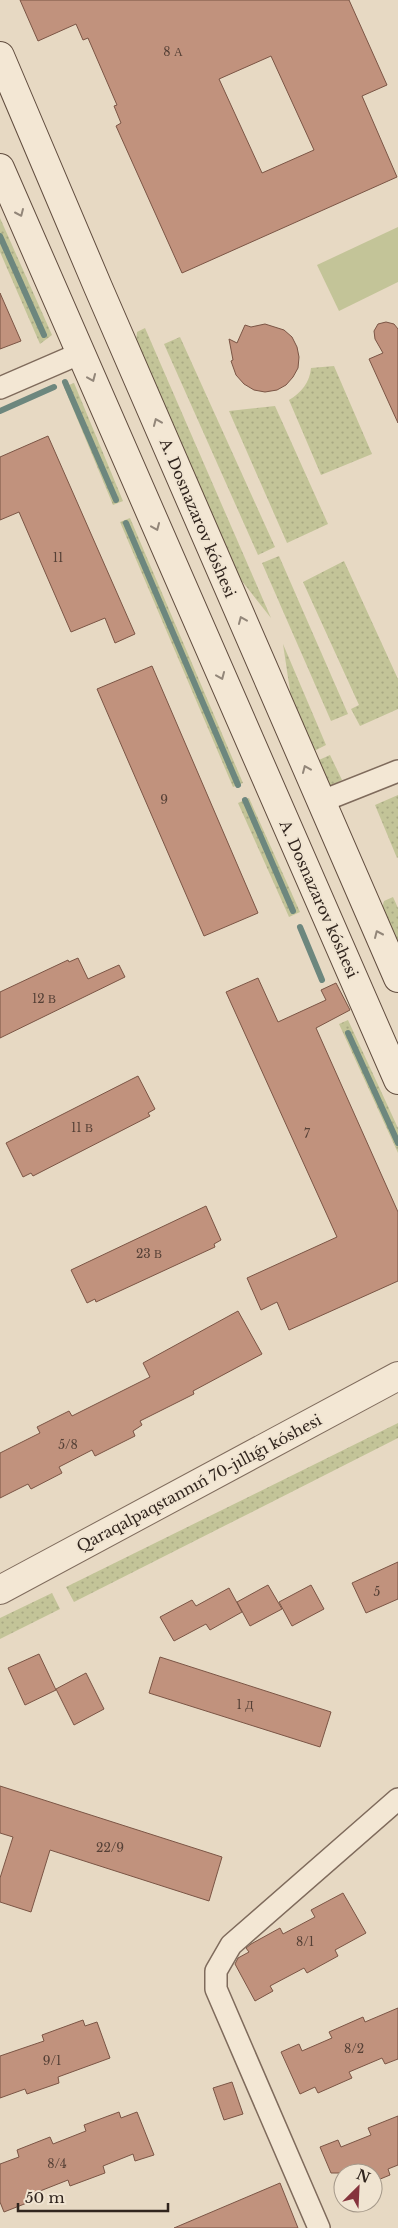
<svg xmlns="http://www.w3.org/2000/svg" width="398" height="2228" font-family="'Libre Baskerville',serif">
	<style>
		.green { fill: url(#green-dots) }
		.pitch { fill: #c3c498 }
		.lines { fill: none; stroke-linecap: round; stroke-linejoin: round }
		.stream { stroke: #6d877e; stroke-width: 6 }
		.building { fill: #c1927d; stroke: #7b5545; fill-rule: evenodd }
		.minor-casing { stroke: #7f6b5c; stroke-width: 24 }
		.tertiary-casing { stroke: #7f6b5c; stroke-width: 30 }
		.secondary-casing { stroke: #614d3f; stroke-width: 30 }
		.minor { stroke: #f3e7d4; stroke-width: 21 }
		.tertiary { stroke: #f3e7d4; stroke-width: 28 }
		.secondary { stroke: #f3e7d4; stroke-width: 28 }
		.oneway { stroke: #928679 }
		.labels { text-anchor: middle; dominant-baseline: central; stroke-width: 4; stroke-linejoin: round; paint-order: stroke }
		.number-label { font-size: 12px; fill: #554036 }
		.street-label { font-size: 15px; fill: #31251e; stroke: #f0e4d1 }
	</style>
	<defs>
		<pattern id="green-dots" width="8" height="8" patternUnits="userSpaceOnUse" patternTransform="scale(1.25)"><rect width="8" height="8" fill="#c3c498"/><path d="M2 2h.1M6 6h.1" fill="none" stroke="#a8a883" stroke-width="1.8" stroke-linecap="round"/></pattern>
	</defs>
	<rect width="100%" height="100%" fill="#e7d9c3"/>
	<g class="green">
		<path d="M0,218l52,117 -12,9 -40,-92z"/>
		<path d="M145,328l126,290 -37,-47 -98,-229 1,-10z"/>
		<path d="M180,337l95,210 -17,8 -94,-211z"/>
		<path d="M334,366l38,88 -51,21 -32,-75c12,-7 21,-18 22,-32z"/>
		<path d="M74,383l49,118 -10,4 -49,-118z"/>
		<path d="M275,406l53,118 -41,19 -58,-132z"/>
		<path d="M130,518l113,265 -10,4 -113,-265z"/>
		<path d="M279,556l69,158 -17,7 -69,-158z"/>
		<path d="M344,561l54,118v30l-38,17 -9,-17 8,-4 -56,-123z"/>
		<path d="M283,644l43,101 -12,6 -22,-47z"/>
		<path d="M330,755l12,25 -12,6 -11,-26z"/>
		<path d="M398,795v62l-1,1 -22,-53z"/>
		<path d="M249,798l51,114 -11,5 -51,-114z"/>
		<path d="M393,897l5,11v38l-16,-37 2,-8z"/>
		<path d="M348,1020l50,108v25l-59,-129z"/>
		<path d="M398,1423v15l-324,164 -8,-15z"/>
		<path d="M52,1593l8,16 -60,30v-21z"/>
	</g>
	<path class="pitch" d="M398,227v55l-59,29 -22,-46z"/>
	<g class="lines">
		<g class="stream">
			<path d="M0,236l44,99"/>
			<path d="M65,382l51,118"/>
			<path d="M0,411l54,-24"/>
			<path d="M126,523l112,262"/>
			<path d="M245,800l48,111"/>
			<path d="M300,927l22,53"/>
			<path d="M348,1033l50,110"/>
		</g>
	</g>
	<g class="building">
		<path d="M20,0h329l38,85 -25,11 35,81 -215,96 -66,-147 5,-3 -7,-17 3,-1 -29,-67 -5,2 -7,-16 -38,17zM271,56l43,94 -52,23 -43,-94z"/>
		<path d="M0,293l21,48 -21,8z"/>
		<path d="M386,322l8,2 4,5v94l-29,-64 14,-6 -8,-14 -1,-8 4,-7z"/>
		<path d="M265,324l19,6 8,7 5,10 2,10 -1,11 -5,9 -7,8 -9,5 -12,2 -11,-2 -10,-6 -8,-9 -5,-14 2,-1 -4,-21 8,4 8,-18 6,2z"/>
		<path d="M48,436l87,198 -20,9 -10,-25 -34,14 -52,-120 -19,8v-63z"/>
		<path d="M152,666l106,247 -54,23 -107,-247z"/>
		<path d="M78,958l10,21 31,-14 6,12 -125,61v-46l68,-32 1,2z"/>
		<path d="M258,978l20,44 48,-22 -5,-10 15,-7 14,27 -34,18 82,184v69l-109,49 -12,-28 -16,8 -14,-32 90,-41 -111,-245z"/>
		<path d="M138,1076l17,33 -7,4 2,3 -117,60 -2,-3 -8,4 -17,-34z"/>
		<path d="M206,1206l15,34 -7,4 1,3 -119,55 -1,-3 -8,4 -16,-33z"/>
		<path d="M238,1311l24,43 -69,37 1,3 -54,27 2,4 -9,6 2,5 -40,20 -3,-6 -33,17 3,6 -31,16 -3,-5 -28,14v-45l40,-20 -3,-6 32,-16 3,5 78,-39 -7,-14z"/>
		<path d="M398,1562v37l-32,14 -14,-30z"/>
		<path d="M268,1585l14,24 -32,17 -13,-24z"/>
		<path d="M311,1585l13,24 -32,17 -13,-24z"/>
		<path d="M229,1588l13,24 -32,18 -4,-6 -32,17 -14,-24 32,-17 4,6z"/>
		<path d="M39,1654l17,36 -31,15 -17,-37z"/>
		<path d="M160,1657l171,55 -11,35 -171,-54z"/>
		<path d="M86,1673l18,36 -30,16 -18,-36z"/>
		<path d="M0,1786l222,71 -13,44 -159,-51 -19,62 -31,-10v-24l13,-41 -13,-4z"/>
		<path d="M343,1893l23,40 -31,17 3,6 -31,17 -3,-5 -34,18 3,5 -18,10 -20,-37 3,-6 11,-6 -3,-4 5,-4 29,-16 3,6 32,-17 -4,-7z"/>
		<path d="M398,2008v51l-13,5 -3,-6 -33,14 3,6 -34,15 -3,-6 -15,7 -19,-42 18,-8 3,7 30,-13 -3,-6 34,-15 2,5z"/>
		<path d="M83,2020l2,6 12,-4 13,36 -52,19 1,6 -32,11 -2,-5 -25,9v-42l44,-15 -2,-6z"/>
		<path d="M232,2082l11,32 -19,6 -11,-32z"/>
		<path d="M119,2112l2,6 16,-6 17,43 -19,6 -2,-7 -30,12 2,7 -35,13 -2,-6 -33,13 2,6 -33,13 -4,-10v-38l19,-7 -2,-7 33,-13 3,7 33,-13 -2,-6z"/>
		<path d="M398,2116v49l-10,4 2,6 -17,7v-9h-42l-11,-26 18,-7 3,7 30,-12 -3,-7z"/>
		<path d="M280,2183l18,45h-124z"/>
	</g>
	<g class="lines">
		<defs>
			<g id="minor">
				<path d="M0,388l81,-35"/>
				<path d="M320,802l78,-31"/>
				<path d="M319,2228l-103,-239v-18l15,-26 167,-146"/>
			</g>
			<path id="tertiary" d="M0,1590l398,-214"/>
			<g id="secondary">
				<path d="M0,56l98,231 300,691"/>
				<path d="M0,168l398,912"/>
			</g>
		</defs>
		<use href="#minor" class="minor-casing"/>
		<use href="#tertiary" class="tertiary-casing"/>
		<use href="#secondary" class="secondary-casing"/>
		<use href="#minor" class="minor"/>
		<use href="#tertiary" class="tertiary"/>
		<use href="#secondary" class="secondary"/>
	</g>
	<defs><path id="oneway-chevron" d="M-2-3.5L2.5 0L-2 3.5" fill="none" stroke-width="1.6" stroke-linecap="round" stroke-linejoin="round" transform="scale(1.25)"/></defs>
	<g class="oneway">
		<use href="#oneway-chevron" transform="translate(20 213) rotate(66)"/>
		<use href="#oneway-chevron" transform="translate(92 378) rotate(67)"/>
		<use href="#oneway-chevron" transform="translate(157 422) rotate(-113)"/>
		<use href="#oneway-chevron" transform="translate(156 527) rotate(67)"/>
		<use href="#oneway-chevron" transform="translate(242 620) rotate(-113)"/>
		<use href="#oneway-chevron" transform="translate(221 676) rotate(67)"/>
		<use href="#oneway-chevron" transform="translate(306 769) rotate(-113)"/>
		<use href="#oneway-chevron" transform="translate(378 934) rotate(-114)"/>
	</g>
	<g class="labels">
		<g class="number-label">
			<text x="173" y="51">8 А</text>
			<text x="58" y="557">11</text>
			<text x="164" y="799">9</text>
			<text x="44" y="998">12 В</text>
			<text x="82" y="1127">11 В</text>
			<text x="307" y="1133">7</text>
			<text x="149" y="1253">23 В</text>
			<text x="68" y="1444">5/8</text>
			<text x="377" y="1591">5</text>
			<text x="245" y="1704">1 Д</text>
			<text x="110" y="1847">22/9</text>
			<text x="305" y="1941">8/1</text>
			<text x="354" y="2048">8/2</text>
			<text x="52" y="2060">9/1</text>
			<text x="57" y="2163">8/4</text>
		</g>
		<g class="street-label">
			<text transform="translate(198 518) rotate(67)">A. Dosnazarov kóshesi</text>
			<text transform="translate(319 899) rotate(66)">A. Dosnazarov kóshesi</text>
			<text transform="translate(199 1483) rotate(-28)">Qaraqalpaqstannıń 70-jıllıǵı kóshesi</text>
		</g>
	</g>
	<g transform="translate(358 2188) rotate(24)"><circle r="24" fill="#f0e4d1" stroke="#a49889"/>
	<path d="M0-4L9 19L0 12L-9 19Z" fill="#86343d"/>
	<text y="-8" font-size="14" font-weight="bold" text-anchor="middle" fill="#31251e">N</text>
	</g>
	<path d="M18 2203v8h150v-8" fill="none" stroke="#31251e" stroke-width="2.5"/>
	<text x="25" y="2203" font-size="15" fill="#31251e" stroke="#f0e4d1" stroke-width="4" paint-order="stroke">50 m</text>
</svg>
